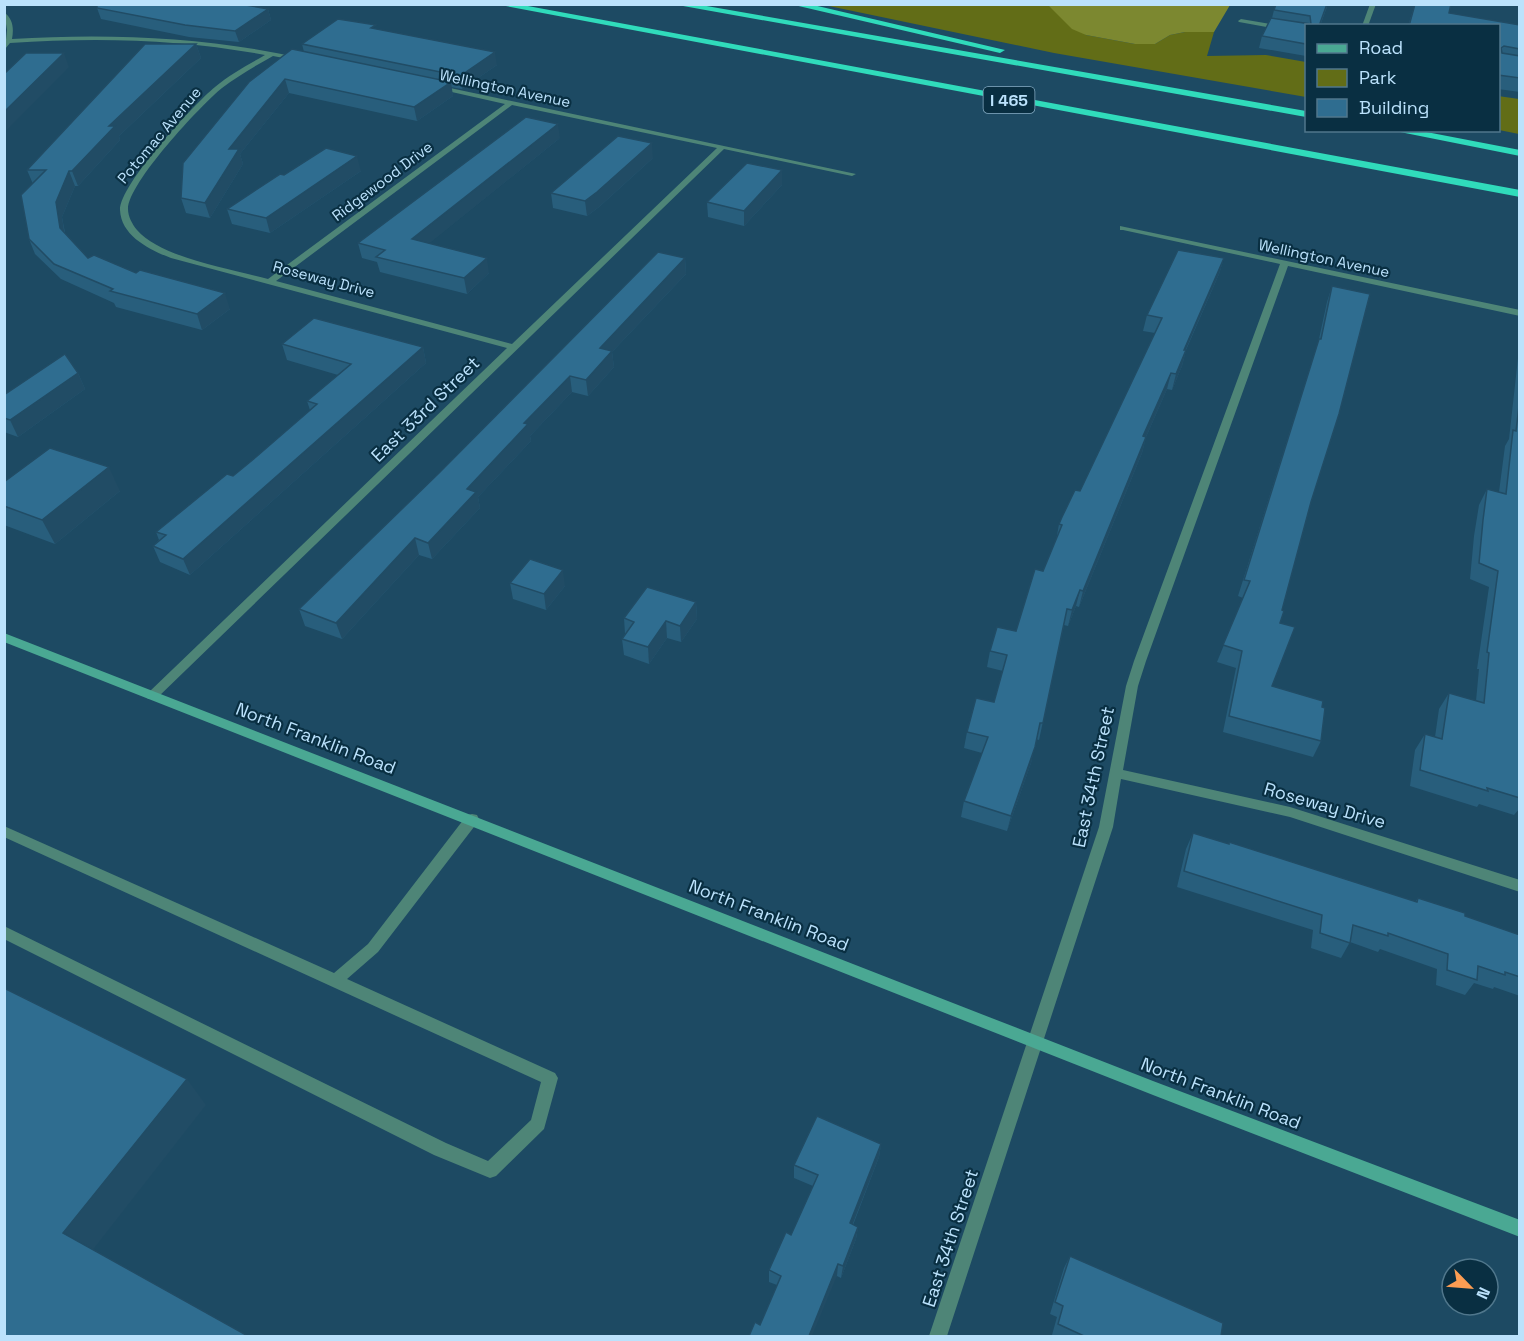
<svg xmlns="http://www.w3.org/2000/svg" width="1524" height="1341" font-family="'Space Grotesk',sans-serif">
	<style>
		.green { fill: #626d17 }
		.forest { fill: #7c8830 }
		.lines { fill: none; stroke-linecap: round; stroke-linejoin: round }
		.service { fill: #4e8577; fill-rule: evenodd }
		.minor { fill: #4e8577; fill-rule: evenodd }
		.secondary { fill: #4aa893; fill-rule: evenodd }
		.motorway { fill: #30dbbb; fill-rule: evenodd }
		.wall { fill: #285e7c }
		.shaded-wall { fill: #214c65 }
		.building { fill: #2f6d90; stroke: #214c65; stroke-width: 1.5 }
		.labels { text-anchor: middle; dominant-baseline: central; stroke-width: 4.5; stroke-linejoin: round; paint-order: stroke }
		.far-street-label { font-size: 15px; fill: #bbe2fc; stroke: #092f42 }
		.shield { fill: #092f42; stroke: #86acc4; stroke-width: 1.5 }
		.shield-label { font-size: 16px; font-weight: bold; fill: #bbe2fc }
		.street-label { font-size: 18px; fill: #bbe2fc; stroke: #092f42 }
	</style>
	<rect width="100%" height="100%" fill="#1d4a63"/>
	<g class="green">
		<path d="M824,5h224l38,30 49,9h20l15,-9 15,-3h29l-7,24 59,-1 40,7v35l-252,-44z"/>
		<path d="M1498,96l21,3v35l-20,-4z"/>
	</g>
	<path class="forest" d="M1048,5h182l-16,27h-29l-15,3 -15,9h-20l-49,-9 -14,-6z"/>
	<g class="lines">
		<path class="service" d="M472,814l5,1 2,4 -2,4 -99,129 -31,27 208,94 3,5 -14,51 -48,47 -6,2 -56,-23 -430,-216v-13l442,217 42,18 43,-41 10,-38 -537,-245v-11l330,147 34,-29 99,-129z"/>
		<g class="minor">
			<path d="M1370,4h6l-8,22h-6z"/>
			<path d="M4,12c9,7 10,16 8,27 97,-6 195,-2 289,19l1,1 -3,2 -26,-5c-18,10 -35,20 -51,32 -21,17 -94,95 -94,121 0,7 4,15 9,21 24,28 95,39 131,49l237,-175 -71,-16 -1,-1 3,-2 420,89 -4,2 -128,-27 -568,550h-8l-2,-3 2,-3 359,-345 -336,-90c-21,-8 -50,-22 -51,-48 0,-26 74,-106 95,-123 15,-13 33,-22 50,-32 -84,-16 -169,-18 -255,-12l-5,6 2,-19zM512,105l205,43 -205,196 -236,-63z"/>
			<path d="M1241,19l65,11v4l-67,-12 -1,-1z"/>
			<path d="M1120,226l400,84v6l-232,-50 -142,395 -8,25 -15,84 167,37 230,73v12l-230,-75 -169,-38 -8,48 -166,509h-18l170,-509 27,-141 8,-25 146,-397 -157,-34h-3z"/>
		</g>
		<path class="secondary" d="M4,633l1149,448 367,139v17l-367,-142 -1149,-453z"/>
		<g class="motorway">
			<path d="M495,4h22l1003,186v7z"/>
			<path d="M672,4h23l611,107v6z"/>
			<path d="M790,4h19l196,46 -5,3z"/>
			<path d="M1390,130h26l104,20v6z"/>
		</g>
	</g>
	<g class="wall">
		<path d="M1328,4l-8,22h-14v30l-47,-8 3,-12 10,-18 2,-8z"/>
		<path d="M1415,4h36l-2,9 71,12v67l-22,-3v-63h-90z"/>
		<path d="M97,8l171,1 3,11 -32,22 -50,-5 -88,-18z"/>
		<path d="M376,29l121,36 -35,24 -11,-2 2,9 -36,25 -128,-28 -49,61 3,10 -33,54 -24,-5 -5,-15 123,-146 -2,-8z"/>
		<path d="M196,44l5,14 -82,78 1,4 -42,46h-3l-13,31 3,16 23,25 48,15 94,36 -28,21 -86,-23 -2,-4 -53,-24 -26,-25 -6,-15 4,-55 -6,-14z"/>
		<path d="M560,138l-131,105 60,30 -22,21 -87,-22 -3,-10 -15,-4 -4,-15z"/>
		<path d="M653,158l-54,49 -12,9 -34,-8 -2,-15z"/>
		<path d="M782,170v15l-38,41 -36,-9 -1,-15z"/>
		<path d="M361,171l-91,62 -38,-9 -5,-15 57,-34z"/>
		<path d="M685,258l1,16 -74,78 2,15 -26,29 -16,-4 -42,44 1,5 -53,56 2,11 -48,51 -13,-4 -77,84 -37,-13 -6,-17z"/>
		<path d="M1224,258l-5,16 -33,76 -4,16 -10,24 -5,-1 -21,48 -4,16 -63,154 -3,-1 -8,20 -4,-1 -25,115 -3,-1 -5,24 -24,68 -46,-14 3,-16 18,-48 -18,-5 3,-16 27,-30 9,-31 -16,-4 3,-16 26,-20 40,-90 3,-17 21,-33 75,-158 -12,-2 4,-16z"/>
		<path d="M1332,286l-21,216 -29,108 -10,76 50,21 -1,34 -8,16 -90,-25 13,-64 -19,-6 26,-64 -5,-2 81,-257 8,-37z"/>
		<path d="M1520,340v468l-6,7 -35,-11 -2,3 -67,-21 5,-36 10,-16 10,3 4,-28 10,-16 27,8 3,-32h-2l12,-82 -19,-8 4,-43 5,-31 8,-16 12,3 6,-46 4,-7z"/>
		<path d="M282,344l141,3 3,16 -236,212 -30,-13 -7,-16 6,-6 -3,-8 77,-56 23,-19 54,-47 -3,-9 31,-26 -51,-15z"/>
		<path d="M78,373l7,16 -67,48 -14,-5v-37z"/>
		<path d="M4,482l116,9 -65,53 -51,-19z"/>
		<path d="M510,583l55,3 -19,24 -33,-11z"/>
		<path d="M696,602l1,17 -16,23 -14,-4 -18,26 -25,-9 -2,-16 3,-5 -1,-16z"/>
		<path d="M1193,833l222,69 3,-4 47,18 55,19v61l-26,-9 -1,2 -19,-6 -9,12 -29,-10 1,-16 -57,-20 -2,3 -28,-10 -9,16 -30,-10 2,-18 -136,-43 9,-38z"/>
		<path d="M881,1144l-2,13 -26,68 5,2 -2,12 -15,39 -4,-2 -77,49 17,-40 -8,-3v-12l22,-35 22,-49 -19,-8v-13z"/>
		<path d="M1070,1256l151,80h-166l-3,-1 5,-18 -7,-3 14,-46z"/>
	</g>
	<g class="shaded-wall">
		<path d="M268,9l3,11 -32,22 -4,-11z"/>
		<path d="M196,44l5,14 -82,78 1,4 -42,46 -6,-15 37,-45z"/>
		<path d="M495,52l2,13 -35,24 -2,-13z"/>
		<path d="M64,53l5,14 -65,66v-21z"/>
		<path d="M285,79l4,14 -49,61 3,10 -33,54 -5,-15 24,-54z"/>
		<path d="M451,82l2,14 -36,25 -3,-14z"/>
		<path d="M558,124l2,14 -145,117 -3,-16z"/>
		<path d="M652,143l1,15 -54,49 -12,9 -2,-15z"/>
		<path d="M357,156l4,15 -91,62 -4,-15z"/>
		<path d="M782,170v15l-38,41v-15z"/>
		<path d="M69,171l6,15 -13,31 4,26 -6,-15 -4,-26z"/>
		<path d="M487,258l2,15 -22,21 -3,-16z"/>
		<path d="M685,258l1,16 -74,78 2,15 -26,29 -2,-16 14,-32z"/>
		<path d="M1224,258l-5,16 -40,91 5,-15z"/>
		<path d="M225,293l5,16 -28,21 -5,-16z"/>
		<path d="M423,347l3,16 -236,212 -7,-16z"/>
		<path d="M1186,350l-4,16 -10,24 4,-16z"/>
		<path d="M78,373l7,16 -67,48 -8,-17z"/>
		<path d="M1171,373l-4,16 -28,64 4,-17z"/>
		<path d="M570,376l2,16 -42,44 1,5 -53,56 2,11 -48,51 -4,-16 39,-54 57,-66z"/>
		<path d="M1146,437l-4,16 -63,154 4,-16z"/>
		<path d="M109,467l11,24 -65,53 -13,-24z"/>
		<path d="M415,538l4,17 -77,84 -6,-16z"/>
		<path d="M563,570l2,16 -19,24 -2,-16z"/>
		<path d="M1080,590l-4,16 -8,20 4,-16z"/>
		<path d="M696,602l1,17 -16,23 -1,-16z"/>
		<path d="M666,621l1,17 -18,26 -1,-17z"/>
		<path d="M1035,747l-4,16 -24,68 4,-15z"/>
		<path d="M187,1079l19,26 -118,151 -25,-23z"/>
		<path d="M881,1144l-2,13 -31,79 2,-13z"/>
		<path d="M858,1227l-2,12 -15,39 2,-12z"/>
		<path d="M838,1264l-1,12 -25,60h-3z"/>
	</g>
	<g class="building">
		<path d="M97,4h143l28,5 -33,22 -50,-6 -88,-17z"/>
		<path d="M1276,4h51l-8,22h-13v18l-44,-8 9,-18 40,6 -1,-8 -36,-6z"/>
		<path d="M1415,4h36l-2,9 71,12v24l-16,-3 -3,2 1,5 18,3v22l-22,-3v-49h-89z"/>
		<path d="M338,19l38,6 -5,3 124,24 -35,24 -158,-32z"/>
		<path d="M145,44h51l-87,82h6l-43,45h-3l-13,31 4,26 28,30 6,-3 42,18 4,-3 85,23 -28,21 -87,-23 3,-2 -59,-25 -25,-25 -8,-44 25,-25h-19z"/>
		<path d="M292,49l159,33 -37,25 -129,-28 -56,70h10l-34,54 -24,-5 2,-35 66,-81z"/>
		<path d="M26,53h38l-60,59v-38z"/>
		<path d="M526,117l32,7 -146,115 75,19 -23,20 -88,-21 9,-7 -27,-7z"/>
		<path d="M618,136l34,7 -55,49 -12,9 -34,-8z"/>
		<path d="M326,148l31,8 -91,62 -39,-9 53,-35 4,1z"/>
		<path d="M747,163l35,7 -38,41 -37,-9z"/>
		<path d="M1178,250l46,8 -40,92h2l-10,24 -5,-1 -28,63 3,1 -63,154 -3,-1 -8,20 -5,-1 -24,114h-3l-5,24 -24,69 -47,-15 24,-64 -21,-5 9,-34 18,4 13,-47 -17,-4 7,-24 19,4 19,-62 8,2 19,-46 -3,-1 3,-7 13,-27 5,1 82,-173 -15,-3z"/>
		<path d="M658,252l27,6 -85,90 12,3 -26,29 -16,-4 -46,47 4,1 -61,65 9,3 -48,51 -13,-5 -79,85 -37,-14 140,-136z"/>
		<path d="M1332,286l38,8 -31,120 -28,88 -29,108 2,1 -4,12 15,4 -23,59 51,15 -1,6 3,1 -4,33 -92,-25 13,-65 -19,-6 27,-64 -6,-1 75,-241h2z"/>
		<path d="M314,318l109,29 -240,212 -30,-13 13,-11 -10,-3 71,-58 6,2 23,-19 61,-53 -10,-3 44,-37 -69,-20z"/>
		<path d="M65,354l13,19 -68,47 -6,-2v-23z"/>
		<path d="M1520,398v400l-33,-10 1,3 -68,-21 5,-36 17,5 7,-46 35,10 5,-50 -2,-1 11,-81 -19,-8 4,-43 4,-31 19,5 7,-64 3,1z"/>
		<path d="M50,448l59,19 -67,53 -38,-14v-24z"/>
		<path d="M530,559l33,11 -19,24 -34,-11z"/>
		<path d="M647,587l49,15 -16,24 -14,-5 -18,26 -26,-8 12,-17 -10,-4z"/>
		<path d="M1193,833l36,11v-2l188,60 1,-4 47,15v3l55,19v42l-15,-5v3l-27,-9 -1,14 -30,-10 1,-16 -60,-21v3l-35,-11 -3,18 -30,-10 2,-18 -138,-44z"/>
		<path d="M4,988l183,91 -124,154 185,103h-244z"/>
		<path d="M817,1116l64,28 -31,79 8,4 -15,39 -5,-2 -29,72h-60l6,-14 5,3 21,-49 -12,-6 17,-38 5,3 27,-60 -24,-10z"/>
		<path d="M1070,1256l153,67 -2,13h-137l-26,-12 5,-18 -8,-4z"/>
	</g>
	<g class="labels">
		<g class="far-street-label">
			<text transform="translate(505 88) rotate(12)">Wellington Avenue</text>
			<text transform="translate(159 135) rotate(-50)">Potomac Avenue</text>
			<text transform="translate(382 181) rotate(-37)">Ridgewood Drive</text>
			<text transform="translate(1324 258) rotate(12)">Wellington Avenue</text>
			<text transform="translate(324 279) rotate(15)">Roseway Drive</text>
		</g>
		<rect class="shield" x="983.5" y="87" width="51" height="26" rx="4.5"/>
		<g class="shield-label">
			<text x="1009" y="100">I 465</text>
		</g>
		<g class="street-label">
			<text transform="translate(425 409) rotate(-44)">East 33rd Street</text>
			<text transform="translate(316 738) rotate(21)">North Franklin Road</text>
			<text transform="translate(1093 777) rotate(-78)">East 34th Street</text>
			<text transform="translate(1325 805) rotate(16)">Roseway Drive</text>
			<text transform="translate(769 915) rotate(21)">North Franklin Road</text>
			<text transform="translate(1221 1093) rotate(21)">North Franklin Road</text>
			<text transform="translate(950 1238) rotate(-72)">East 34th Street</text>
		</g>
	</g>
	<rect width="1524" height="1341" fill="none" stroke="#bbe2fc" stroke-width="12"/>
	<rect x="1305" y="24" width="195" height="108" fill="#092f42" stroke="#50778c" stroke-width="1.5"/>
	<rect x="1317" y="44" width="30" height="9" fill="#4aa893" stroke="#50778c" stroke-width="1.5"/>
	<text x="1359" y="54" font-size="18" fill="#bbe2fc">Road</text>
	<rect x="1317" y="69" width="30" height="18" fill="#626d17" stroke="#50778c" stroke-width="1.5"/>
	<text x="1359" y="84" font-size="18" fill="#bbe2fc">Park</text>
	<rect x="1317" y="99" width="30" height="18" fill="#2f6d90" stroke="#50778c" stroke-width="1.5"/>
	<text x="1359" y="114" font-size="18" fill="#bbe2fc">Building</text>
	<g transform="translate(1470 1287) rotate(115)"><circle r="28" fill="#092f42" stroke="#50778c" stroke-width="1.5"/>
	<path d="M0-4.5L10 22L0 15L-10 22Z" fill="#fc9d53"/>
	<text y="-9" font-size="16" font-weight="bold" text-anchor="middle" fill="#bbe2fc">N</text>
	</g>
</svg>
